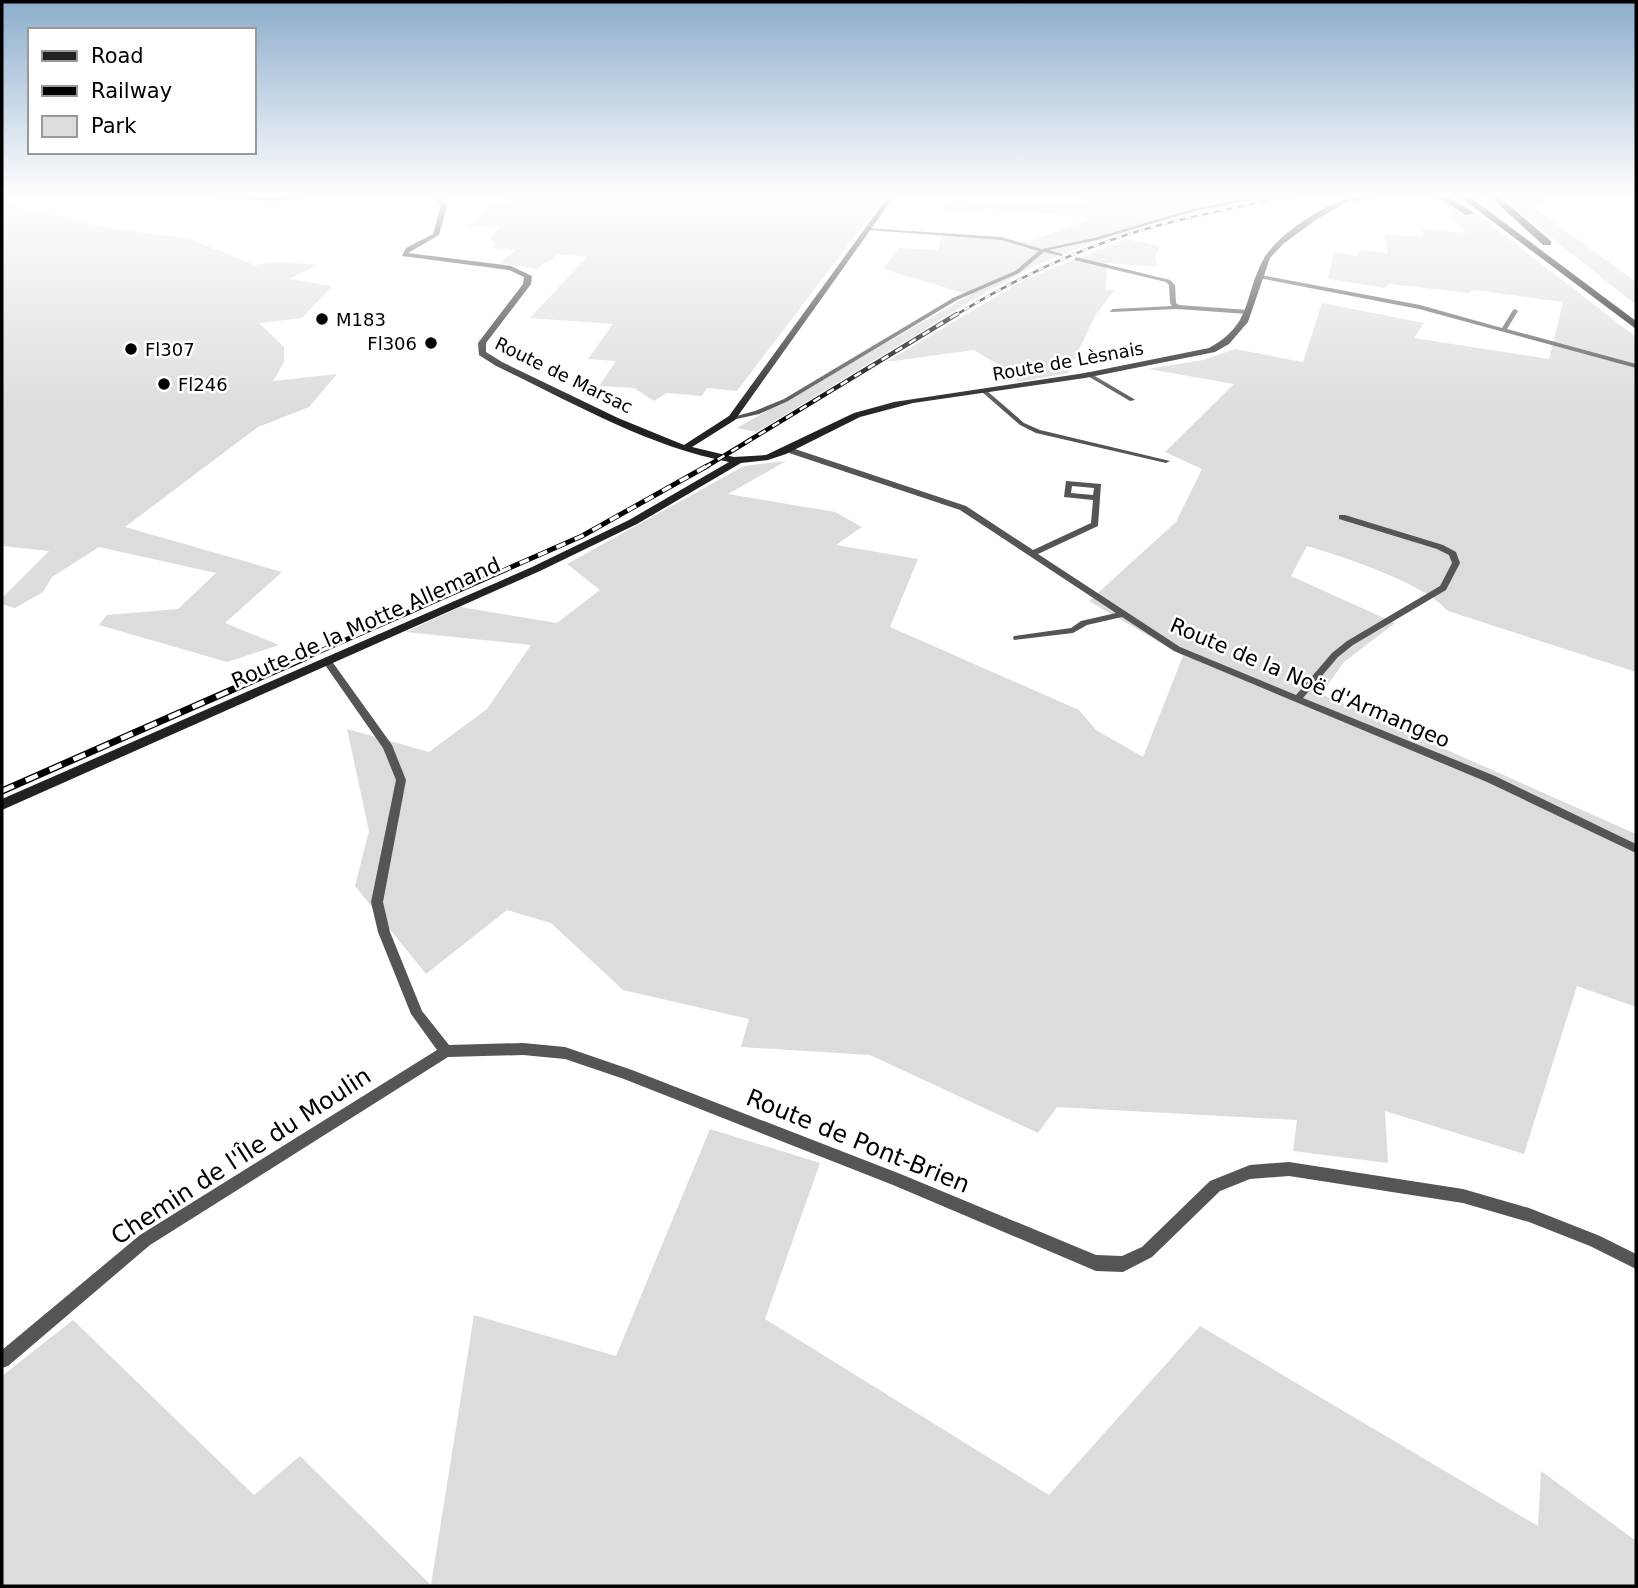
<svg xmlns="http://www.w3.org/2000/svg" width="1638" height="1588" font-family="'DejaVu Sans',sans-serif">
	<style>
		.green { fill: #dcdcdc }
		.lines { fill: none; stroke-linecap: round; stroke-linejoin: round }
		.street { fill: #555; fill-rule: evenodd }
		.secondary { fill: #222; fill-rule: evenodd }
		.highway { fill: #000; fill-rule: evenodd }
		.rail-far3-casing { stroke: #000; stroke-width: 2.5 }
		.rail-far2-casing { stroke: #000; stroke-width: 4.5 }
		.rail-far1-casing { stroke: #000; stroke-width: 5 }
		.rail-casing { stroke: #000; stroke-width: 7 }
		.rail-far3 { stroke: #fff; stroke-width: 2; stroke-dasharray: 6; stroke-linecap: butt }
		.rail-far2 { stroke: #fff; stroke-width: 2.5; stroke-dasharray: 8; stroke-linecap: butt }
		.rail-far1 { stroke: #fff; stroke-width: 3.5; stroke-dasharray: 10; stroke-linecap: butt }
		.rail { stroke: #fff; stroke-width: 4.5; stroke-dasharray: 13; stroke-linecap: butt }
		.poi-dot { fill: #000; stroke: #fff; stroke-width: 2.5 }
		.labels { text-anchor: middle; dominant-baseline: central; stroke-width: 5; stroke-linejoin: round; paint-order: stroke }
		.far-poi-label { font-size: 18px; fill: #000; stroke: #fff; text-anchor: start }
		.far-street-label { font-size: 18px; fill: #000; stroke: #fff }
		.street-label { font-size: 21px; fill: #000; stroke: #fff }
		.near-street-label { font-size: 24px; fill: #000; stroke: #fff }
	</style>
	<rect width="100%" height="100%" fill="#fff"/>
	<g class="green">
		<path d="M514,194h373l-150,197 -30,-3 -5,8 -35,-3 -13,8 -20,-13 -35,-2 17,-25 -28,-2 25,-35 -83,-6 57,-61 -29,-3 -21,15 -38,-6 16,-13 -24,-2 5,-5 -6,-3 9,-14 -31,1 23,-22h10z"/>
		<path d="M1096,194h188l-121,27 -69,21 -60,24 -58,32 -219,134 -20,-4 233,-133 -87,-26 16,-21 39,2 4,-18 86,10 64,-24 -105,-10 -13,5 -31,-4 7,-9 63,1 58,5z"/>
		<path d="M1436,194h15l185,143v335l-188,-61c-24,-28 -104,-54 -141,-65l-16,30 104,47 -51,39 -23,32 315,140v173l-59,-21 -53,168 -139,-43 3,52 -95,-12 4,-31 -240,-13 -19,26 -168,-78 -129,-8 8,-28 -126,-29 -72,-67 -44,-13 -81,64 -71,-88 14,-55 -22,-102 82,23 58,-43 44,-64 -125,-13 54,-25 97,16 43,-33 -33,-26 177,-98 42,-5 -58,33 107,18 27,15 -26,18 82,14 -28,68 189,83 17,20 47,27 40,-101 -94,-55 87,-79 26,-53 -37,-17 69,-68 -86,-15 55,-9 32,-11 68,13 19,-59 102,20 -10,15 135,21 14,-57 -88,-12 -7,3 -78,-9 -6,4 -56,-9 6,-27 24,4 1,-6 29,3 -4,-19 37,3 2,-8 42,4z"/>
		<path d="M1497,194h33l20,8 -18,4 104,76v23z"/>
		<path d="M2,203l112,26 73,9 67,27 23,-3 40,3 -28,14 43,7 -30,32 -43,5 25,24v15l-11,19 64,-7 -28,33 -51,20 -133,100 157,45 -57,51 54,22 -52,17 -128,-37 8,-10 71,-6 38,-36 -117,-26 -47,30 -9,15 -28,16 -13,-4v-6l47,-47 -47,-5z"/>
		<path d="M1126,239l34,7 -5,11 3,10 -51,-4 -1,27h9l-19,24 -28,59 -50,9 -3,-7 -41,-25 -88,12 138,-82z"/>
		<path d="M710,1129l110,34 -55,156 284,176 151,-169 338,200 3,-55 95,70v45h-1634v-210l71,-56 181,175 46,-39 131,129 43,-270 142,41z"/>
	</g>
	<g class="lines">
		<g class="street">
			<path d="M1267,194h7l-83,18 -94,28 -48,10 13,4v2l-18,-4 -25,21 -62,27 -169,101 -29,13 -27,6 -3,-2 26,-7 29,-12 169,-101 62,-27 24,-20 -38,-11 -133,-10 -2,-2 135,9 41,12 52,-11 96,-28z"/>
			<path d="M1076,257l94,23 5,5 1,18 3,2 69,5 3,2 -3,2 -71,-5 -66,3 -1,-1 3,-2 59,-3 -2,-3 -1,-18 -3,-3 -92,-22z"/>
			<path d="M1261,275l159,30 82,23 11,-18 2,-1 3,2 -11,18 129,35v4l-217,-59 -160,-31z"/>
			<path d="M1088,372l46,27 1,1 -5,1 -44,-26v-2z"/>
			<path d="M982,390h4l38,33 16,7 130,31 -4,2 -130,-30 -16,-8 -38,-33z"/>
			<path d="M786,448h6l174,58 67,44 58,-27 2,-23 -29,-3 2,-16 35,3 -3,42 -60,28 142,93 116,48 36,-42 15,-12 93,-55 12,-23 -3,-8 -12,-6 -98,-30v-4h6l98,30 13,7 4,11 -14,27 -93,55 -15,12 -35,41 192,78 141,68v9l-149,-71 -313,-131 -52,-34 -35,8 -14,8 -59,7 -1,-2 1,-2 57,-8 10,-7 35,-8 -156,-103 -174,-58zM1072,486l22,2 -1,7 -22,-2z"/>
			<path d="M328,659l3,1 61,85 14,35 -23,122 7,30 32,79 27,34 74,-2 42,4 67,23 271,105 193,80 26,1 20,-9 68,-66 40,-16 39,-3 174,27 66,19 71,28 36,18v15l-46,-23 -61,-24 -66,-19 -174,-27 -39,3 -30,12 -68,66 -29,15 -27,-1 -203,-86 -269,-106 -59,-20 -42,-4 -75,2 -298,188 -142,121 -6,2v-18l138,-115 297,-185 -26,-36 -33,-82 -7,-30 25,-122 -13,-32 -60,-86z"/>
		</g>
		<g class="secondary">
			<path d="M190,194l81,3 54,-3 -54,7z"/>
			<path d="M427,194l14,3 6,9 -8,29 -31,18 103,13 21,10 -1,8 -45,59v9l16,10 116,56 66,27 45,-29 161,-222h6l-161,226 -43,27 42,10 32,-2 88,-42 40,-11 191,-29 124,-25c44,-24 34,-50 54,-88 12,-23 56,-52 80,-60 17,-6 36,-7 53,-6l-49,8 -30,17 -34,25 -13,14 -22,64 -19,22 -14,8 -130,26 -172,25 -53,14 -74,37 -18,6 -27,3 -104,61 -97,47 -538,239v-11l530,-232 97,-47 100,-58c-83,-16 -157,-60 -233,-96l-17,-11 -1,-12 45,-59 1,-7 -15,-7 -107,-14 4,-8 27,-14 8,-28 -4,-7z"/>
		</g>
		<g class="highway">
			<path d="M1433,194h11l30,19 -8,2z"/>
			<path d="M1456,194h10l170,127v8z"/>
			<path d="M1487,194h9l55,47v4h-8z"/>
		</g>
		<defs>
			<path id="rail-far3" d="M954,316c62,-38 132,-71 202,-90 47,-13 95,-21 142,-32"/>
			<path id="rail-far2" d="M704,468l253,-154"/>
			<path id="rail-far1" d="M300,660l282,-124 125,-70"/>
			<path id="rail" d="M2,791l302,-133"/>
		</defs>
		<use href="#rail-far3" class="rail-far3-casing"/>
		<use href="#rail-far2" class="rail-far2-casing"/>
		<use href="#rail-far1" class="rail-far1-casing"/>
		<use href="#rail" class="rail-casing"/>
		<use href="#rail-far3" class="rail-far3"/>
		<use href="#rail-far2" class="rail-far2"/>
		<use href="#rail-far1" class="rail-far1"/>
		<use href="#rail" class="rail"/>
	</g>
	<linearGradient id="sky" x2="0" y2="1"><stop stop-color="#8cadcc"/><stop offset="0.47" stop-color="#fff"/><stop offset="1" stop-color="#fff" stop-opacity="0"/></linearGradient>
	<rect width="1638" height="416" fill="url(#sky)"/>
	<g class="poi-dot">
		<circle cx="322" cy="319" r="7"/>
		<circle cx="431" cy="343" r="7"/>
		<circle cx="131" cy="349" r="7"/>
		<circle cx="164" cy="384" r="7"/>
	</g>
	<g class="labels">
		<g class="far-poi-label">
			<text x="336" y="319">M183</text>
			<text x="417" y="343" text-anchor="end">Fl306</text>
			<text x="145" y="349">Fl307</text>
			<text x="178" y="384">Fl246</text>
		</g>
		<g class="far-street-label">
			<text transform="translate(1068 361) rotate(-10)">Route de Lèsnais</text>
			<text transform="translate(564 375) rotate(26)">Route de Marsac</text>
		</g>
		<g class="street-label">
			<text transform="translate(366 623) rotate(-24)">Route de la Motte Allemand</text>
			<text transform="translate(1310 683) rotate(23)">Route de la Noë d'Armangeo</text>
		</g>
		<g class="near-street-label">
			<text transform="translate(858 1141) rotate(22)">Route de Pont-Brien</text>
			<text transform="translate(241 1156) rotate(-33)">Chemin de l'Île du Moulin</text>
		</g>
	</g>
	<rect width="1638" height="1588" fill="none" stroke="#000000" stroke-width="7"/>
	<rect x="28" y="28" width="228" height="126" fill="#ffffff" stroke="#999999" stroke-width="2"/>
	<rect x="42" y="51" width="35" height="10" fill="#222222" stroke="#999999" stroke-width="2"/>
	<text x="91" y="63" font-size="21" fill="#000000">Road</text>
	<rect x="42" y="86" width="35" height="10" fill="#000000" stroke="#999999" stroke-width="2"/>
	<text x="91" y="98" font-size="21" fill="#000000">Railway</text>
	<rect x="42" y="116" width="35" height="21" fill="#dcdcdc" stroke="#999999" stroke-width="2"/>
	<text x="91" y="133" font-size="21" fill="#000000">Park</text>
</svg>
